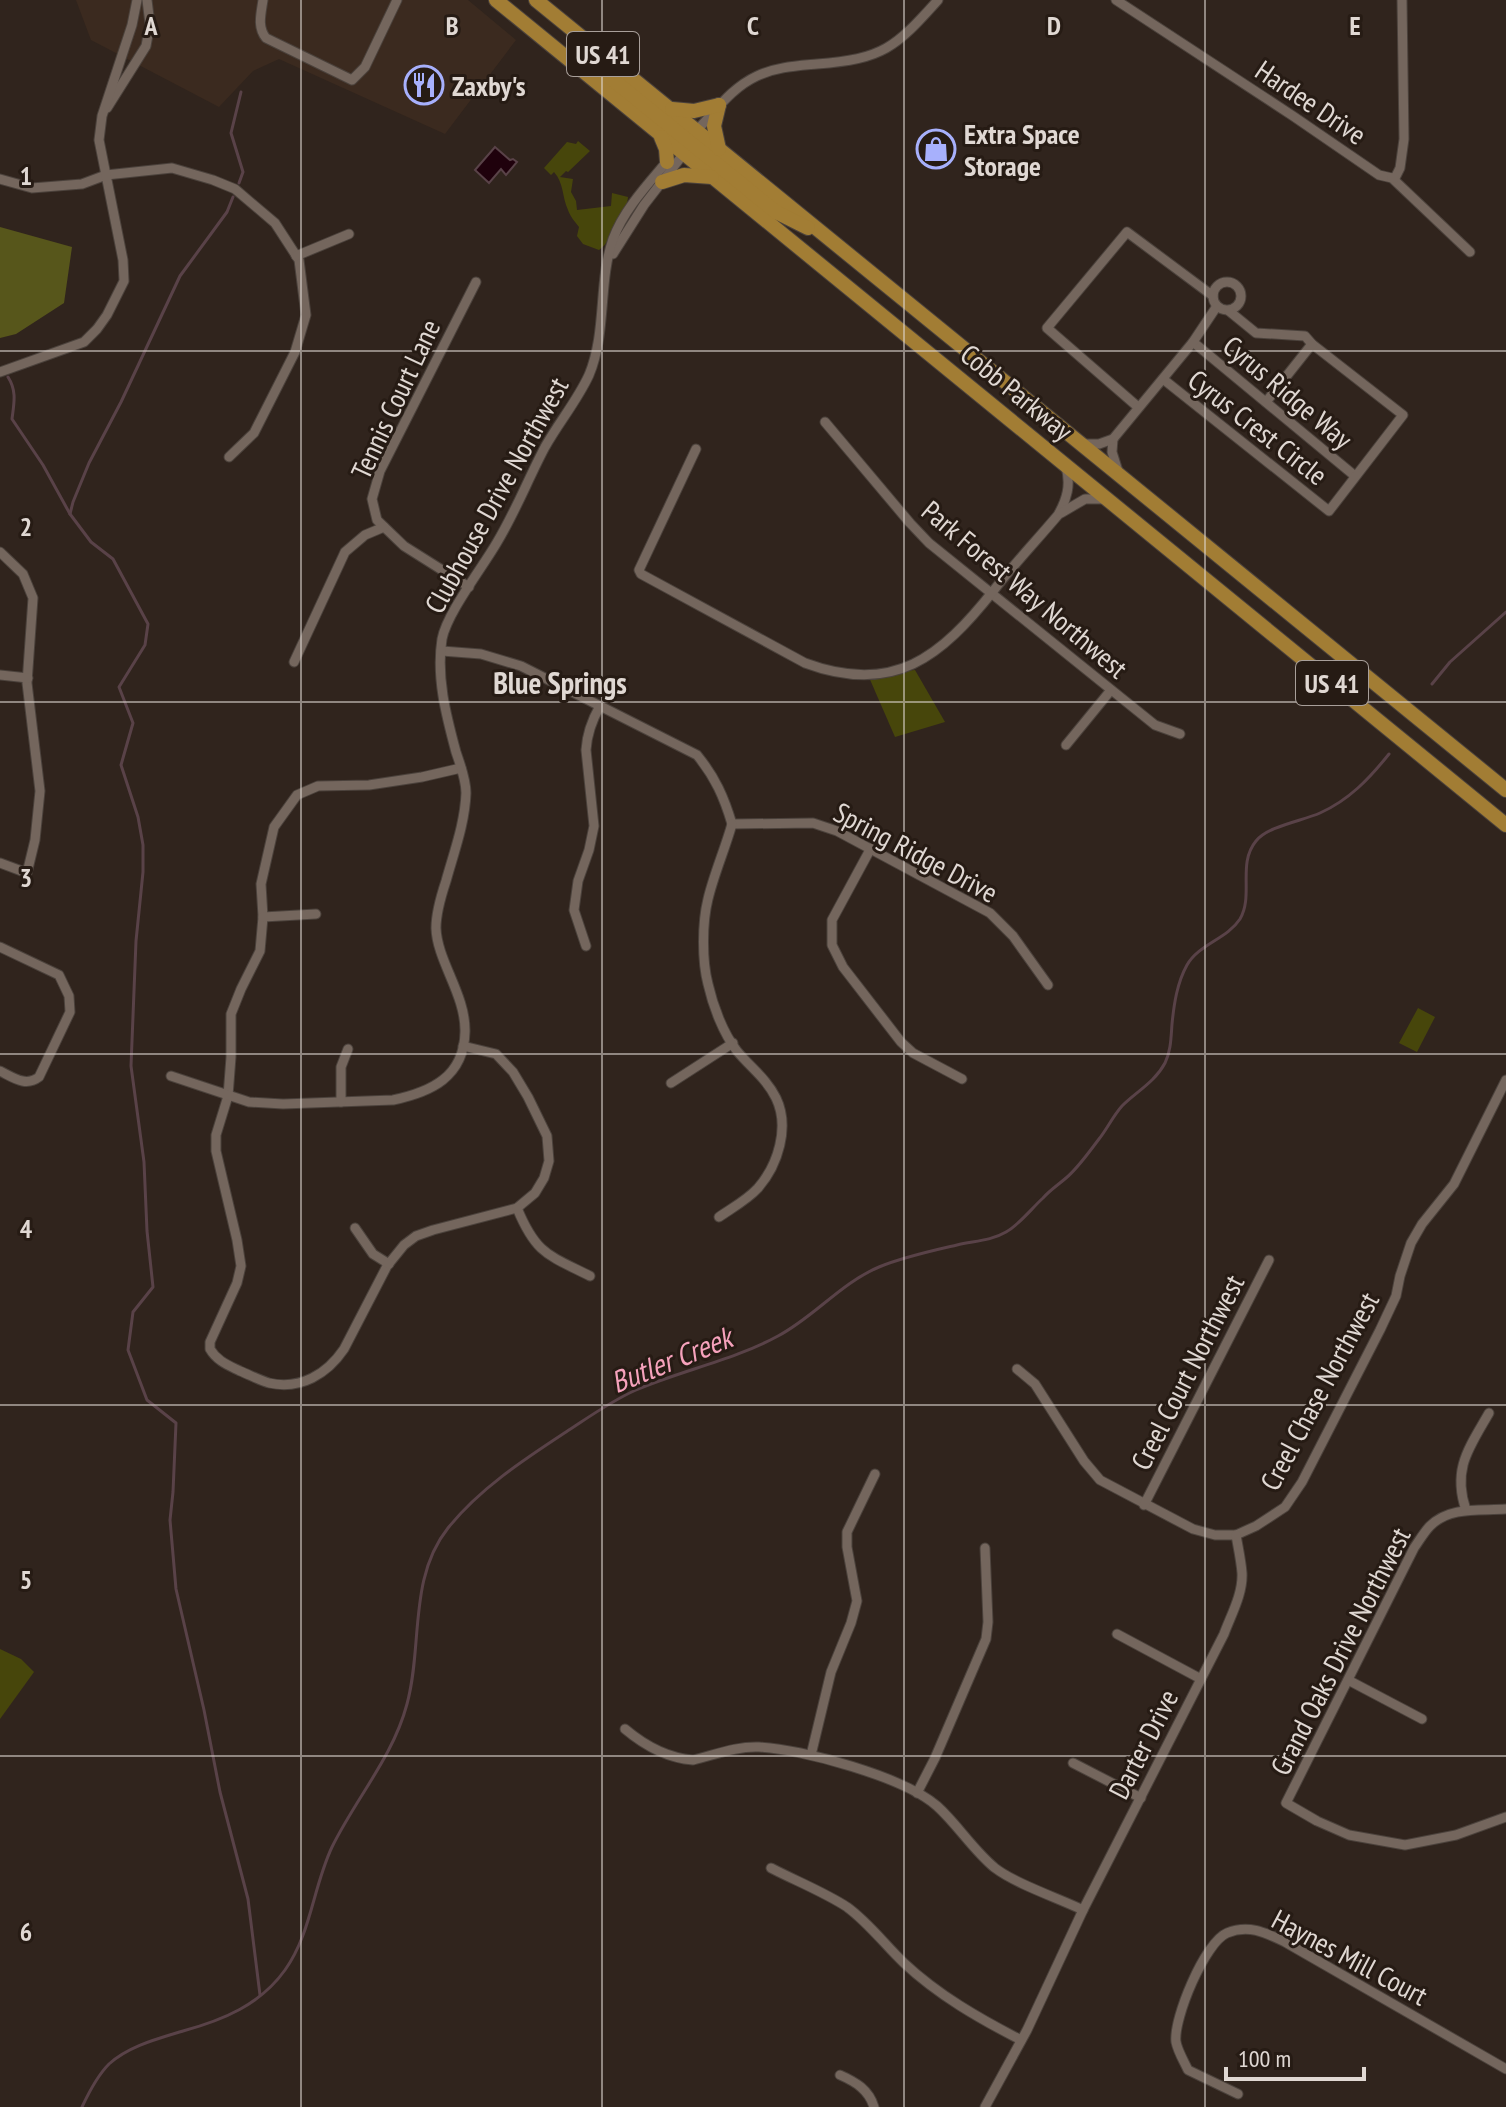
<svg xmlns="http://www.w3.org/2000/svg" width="1506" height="2107" font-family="'PT Sans Narrow',sans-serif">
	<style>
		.built { fill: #3b2a1f }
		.green { fill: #47460b }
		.forest { fill: #57561b }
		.water { fill: #1f010c; stroke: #594248; stroke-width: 2 }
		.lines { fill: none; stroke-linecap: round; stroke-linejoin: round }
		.stream { stroke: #594248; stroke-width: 3 }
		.minor-casing { stroke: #4b423c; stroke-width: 11 }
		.primary-casing { stroke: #4b423c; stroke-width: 16 }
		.minor { stroke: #74665d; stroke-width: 9 }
		.primary { stroke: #a27d34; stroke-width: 14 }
		.grid { fill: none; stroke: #e0d8d3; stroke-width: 2; stroke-opacity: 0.55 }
		.labels { text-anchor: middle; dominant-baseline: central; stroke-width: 6; stroke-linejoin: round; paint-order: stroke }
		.shield { fill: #261b14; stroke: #a89f9a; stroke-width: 2 }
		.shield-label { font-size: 26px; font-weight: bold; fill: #e0d8d3 }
		.poi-label { font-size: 28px; font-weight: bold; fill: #e0d8d3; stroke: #261b14; text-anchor: start }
		.street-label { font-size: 28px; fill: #e0d8d3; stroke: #261b14 }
		.neighbourhood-label { font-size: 30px; font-weight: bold; fill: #e0d8d3; stroke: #261b14 }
		.water-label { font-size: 30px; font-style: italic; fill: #f6a2bc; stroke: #261b14 }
		.grid-label { font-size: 26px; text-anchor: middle; font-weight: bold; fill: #e0d8d3; stroke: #261b14; stroke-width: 6; stroke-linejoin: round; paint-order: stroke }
	</style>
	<rect width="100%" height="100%" fill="#30241d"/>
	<path class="built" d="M76,0h392l48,40 -71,94 -166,-75 -26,12 -34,36 -128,-67z"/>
	<g class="green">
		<path d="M578,141l12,10 -22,21 -2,-1 -6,6 13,2 -2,13 5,9 1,9 34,-4 1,-13 16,4c-1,14 -17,45 -29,53l-16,-6 -6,-8 2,-9c-4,-5 -9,-11 -11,-17 -6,-13 -4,-27 -14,-38l-3,3 -7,-7 23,-26 9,2z"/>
		<path d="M915,670l30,52 -50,15 -27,-62z"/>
		<path d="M1418,1008l17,9 -18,35 -18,-9z"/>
		<path d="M0,1649l21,10 13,13 -34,47z"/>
	</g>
	<path class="forest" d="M0,227l72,20 -8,56 -48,31 -16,4z"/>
	<path class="water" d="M495,147l15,13 3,-1 4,3 -11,13 -5,-6 -12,14 -14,-13z"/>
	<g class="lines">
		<g class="stream">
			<path d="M239,183l4,-11 -12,-39 10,-41"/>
			<path d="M8,377c9,14 6,26 4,42l31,46 27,49 21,28 22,17 35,65 -3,21 -26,42 14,36 -12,42 17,52 5,28v27l-7,69 -5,125 13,96 3,69 6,56 -20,25 -5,38 19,50 29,23 -3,69 -3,28 6,69 28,121 16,82 28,107 12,96"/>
			<path d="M70,514l3,-12 16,-39 32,-61 59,-126 47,-64 6,-15"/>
			<path d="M1432,684l18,-22 56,-50"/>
			<path d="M82,2107c7,-15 15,-31 27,-43 20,-18 48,-25 74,-33 40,-11 77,-26 102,-61 26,-36 28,-83 47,-123 24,-49 61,-90 75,-143 16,-58 1,-126 41,-176 32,-40 77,-69 118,-96 23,-15 45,-31 70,-42 47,-20 98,-30 142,-54 36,-19 63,-53 101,-69 24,-10 52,-16 78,-22 16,-4 34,-4 49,-13 14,-8 25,-23 37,-34 7,-8 15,-13 23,-20 12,-10 23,-26 33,-39 8,-10 14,-23 23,-33 14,-14 33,-24 43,-43 6,-12 6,-26 7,-39 2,-20 5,-41 15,-59 12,-21 40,-26 53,-46 14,-24 -3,-55 16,-78 12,-15 46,-20 64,-28 29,-13 49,-34 69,-59"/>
		</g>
		<defs>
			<g id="minor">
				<path d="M263,0c-2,14 -6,27 3,38l86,42 13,-13 32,-67"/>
				<path d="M1116,0l177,116 86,59 13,3 78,74"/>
				<path d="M107,108l39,-62 4,-22 -3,-24"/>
				<path d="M693,134c21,-20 36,-45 64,-58 19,-9 39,-10 60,-12 66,-5 78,-16 121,-64"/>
				<path d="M1392,178h3l5,-10 4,-29 -2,-139"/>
				<path d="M0,179l32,9 50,-4 24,-9 66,-7 41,12 22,9 40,34 24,37 7,55 -11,37 -41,81 -25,24"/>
				<path d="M613,254l31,-49 41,-53"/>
				<path d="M296,256l53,-22"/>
				<circle cx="1227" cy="296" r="14"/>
				<path d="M1193,342l162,134"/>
				<path d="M0,372l84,-30 13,-13 10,-14 17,-34 -1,-21 -24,-120 3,-24 30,-91 5,-25"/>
				<path d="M1163,379l166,132 74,-96 -91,-71 -7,-8 -49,-3 -27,-22"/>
				<path d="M1266,402l46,-58"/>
				<path d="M1138,407l-91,-79 80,-96 86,64"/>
				<path d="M825,422l85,101 19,20 226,182 25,9"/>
				<path d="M1113,439l-1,13 6,19"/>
				<path d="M1083,444h16l14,-5 80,-97 24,-36"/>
				<path d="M696,449l-57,121 2,4 164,89c89,33 136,-6 189,-73 20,-26 43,-50 64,-75 9,-16 13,-30 8,-48"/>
				<path d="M1061,513l24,-14h21"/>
				<path d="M0,552l23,22 10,24 -6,85 13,108 -5,49 -8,33 -27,-10"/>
				<path d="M469,587l-65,-41 -27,-26 -5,-21 8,-28 96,-189"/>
				<path d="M442,651l39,3 40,12 176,89c18,22 27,42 35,69"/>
				<path d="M294,662l51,-110 20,-17 19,-8"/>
				<path d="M0,675l28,3"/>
				<path d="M1066,745l45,-55"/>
				<path d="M461,768l-39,9 -53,8 -51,1 -21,9 -23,32 -13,57 2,33 -3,34 -19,38 -10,25v43l-3,39 -12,39v16l21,89 4,26 -4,17 -27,59v7c7,12 18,16 30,22 10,4 19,9 29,12 32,7 58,-9 75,-34l43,-83 17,-21 12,-9 17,-6 84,-22 18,-15 9,-15 5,-17 -2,-25 -19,-39 -15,-25 -17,-18 -33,-8"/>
				<path d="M732,824l81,-1 24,8 153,82 23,23 35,49"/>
				<path d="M871,848l-39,72v25l11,22 58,75 12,11 49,26"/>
				<path d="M263,917l53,-3"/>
				<path d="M586,946l-12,-36 4,-29 11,-31 5,-24 -8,-76c1,-17 6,-30 14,-44"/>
				<path d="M0,947l59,28 10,21 1,16 -31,65c-13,10 -25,1 -39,-6"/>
				<path d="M171,1076l78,26 34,2 110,-4c38,-8 71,-23 72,-68 1,-37 -28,-71 -29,-104 0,-16 5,-32 10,-47 8,-29 19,-58 20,-88 0,-14 -6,-29 -10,-41 -10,-37 -20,-75 -14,-113 5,-26 40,-71 54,-95 19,-31 32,-65 49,-97 14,-25 32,-46 44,-72 18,-43 9,-93 24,-136 11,-30 36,-56 56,-80"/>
				<path d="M671,1083l62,-40"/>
				<path d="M341,1102v-35l7,-18"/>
				<path d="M517,1208c19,46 31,47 73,68"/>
				<path d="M719,1217c13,-9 28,-17 39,-29 20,-23 32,-61 18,-90 -9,-19 -26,-31 -39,-47 -14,-18 -24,-45 -29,-67 -6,-23 -6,-61 0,-85 6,-25 17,-50 24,-75"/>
				<path d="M355,1228l18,26 16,10"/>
				<path d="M1017,1369l18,15 49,77 16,19 93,49 22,6h21l20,-9 29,-19 17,-25 78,-152 16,-34 4,-20 11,-33 11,-19 32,-40 52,-104"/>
				<path d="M1144,1505l125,-245"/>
				<path d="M1506,1509c-26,2 -56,-3 -76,17 -6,6 -11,15 -16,22l-128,255 31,18 32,14 56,10 51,-10 50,-18"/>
				<path d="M1466,1510c-14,-41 3,-62 23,-97"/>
				<path d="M1117,1634l84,45"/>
				<path d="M1348,1680l74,39"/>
				<path d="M625,1729c19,16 42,29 68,31 21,-5 44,-14 66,-13 43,2 145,30 178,59 21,19 36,44 58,62 21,16 63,30 88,42"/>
				<path d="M811,1755l20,-83 20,-49 6,-22 -10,-54v-15l28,-58"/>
				<path d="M1073,1763l68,35"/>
				<path d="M917,1793l18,-35 51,-119 2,-17 -3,-74"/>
				<path d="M771,1868c25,13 53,24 76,39 22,16 38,38 57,56 34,32 76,56 117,77"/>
				<path d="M840,2075c16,7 29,15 34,32"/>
				<path d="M1238,2094l-50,-24c-4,-9 -10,-18 -12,-28 -3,-23 29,-100 51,-109 22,-9 39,0 58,9l221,127"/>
				<path d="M985,2107l42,-77 56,-120 141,-276c7,-19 19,-40 18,-61 -1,-13 -4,-26 -6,-38"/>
			</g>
			<g id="primary">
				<path d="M496,0l1010,825"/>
				<path d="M536,0l970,790"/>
				<path d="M574,58l19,8 14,9 169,137 32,16"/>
				<path d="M719,105l-5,21 5,23"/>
				<path d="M672,109l22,2 25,-6"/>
				<path d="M661,137l5,12 1,13"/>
				<path d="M662,182l22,-7 28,2"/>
			</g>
		</defs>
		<use href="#minor" class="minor-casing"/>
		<use href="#primary" class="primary-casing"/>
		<use href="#minor" class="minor"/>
		<use href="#primary" class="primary"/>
	</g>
	<path class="grid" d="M301,0v2107M602,0v2107M904,0v2107M1205,0v2107M0,351h1506M0,702h1506M0,1054h1506M0,1405h1506M0,1756h1506"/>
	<defs>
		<symbol id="restaurant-ring" viewBox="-11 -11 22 22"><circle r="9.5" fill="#261b14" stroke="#a7b0fc" stroke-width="1.5"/><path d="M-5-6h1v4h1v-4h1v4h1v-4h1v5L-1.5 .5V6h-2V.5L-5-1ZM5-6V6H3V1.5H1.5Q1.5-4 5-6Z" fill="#a7b0fc"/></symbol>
		<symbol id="shop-ring" viewBox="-11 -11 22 22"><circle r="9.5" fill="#261b14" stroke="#a7b0fc" stroke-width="1.5"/><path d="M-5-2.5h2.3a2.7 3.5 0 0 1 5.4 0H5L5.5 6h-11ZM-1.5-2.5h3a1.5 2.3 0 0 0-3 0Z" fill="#a7b0fc"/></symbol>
	</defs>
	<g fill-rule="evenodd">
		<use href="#restaurant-ring" x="402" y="63" width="44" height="44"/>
		<use href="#shop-ring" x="914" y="127" width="44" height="44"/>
	</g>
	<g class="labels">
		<g class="shield">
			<rect x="567" y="32" width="72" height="44" rx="6"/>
			<rect x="1296" y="661" width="72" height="44" rx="6"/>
		</g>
		<g class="shield-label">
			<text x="603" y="54">US 41</text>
			<text x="1332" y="683">US 41</text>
		</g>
		<g class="poi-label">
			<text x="452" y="85">Zaxby's</text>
			<text x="964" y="133">Extra Space<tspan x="964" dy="32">Storage</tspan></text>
		</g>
		<g class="street-label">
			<text transform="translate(1311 102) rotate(34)">Hardee Drive</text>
			<text transform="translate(1017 392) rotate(39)">Cobb Parkway</text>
			<text transform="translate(1288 392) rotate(40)">Cyrus Ridge Way</text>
			<text transform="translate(395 399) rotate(-65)">Tennis Court Lane</text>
			<text transform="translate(1258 427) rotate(38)">Cyrus Crest Circle</text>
			<text transform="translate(496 495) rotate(-61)">Clubhouse Drive Northwest</text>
			<text transform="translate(1025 589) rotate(40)">Park Forest Way Northwest</text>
			<text transform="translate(916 852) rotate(28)">Spring Ridge Drive</text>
			<text transform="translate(1187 1372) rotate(-63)">Creel Court Northwest</text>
			<text transform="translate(1319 1391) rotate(-62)">Creel Chase Northwest</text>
			<text transform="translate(1340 1651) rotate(-63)">Grand Oaks Drive Northwest</text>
			<text transform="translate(1143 1744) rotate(-63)">Darter Drive</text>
			<text transform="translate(1350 1957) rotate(28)">Haynes Mill Court</text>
		</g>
		<g class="neighbourhood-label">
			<text x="560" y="682">Blue Springs</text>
		</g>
		<g class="water-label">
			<text transform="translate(671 1359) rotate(-22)">Butler Creek</text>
		</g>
	</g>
	<g class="grid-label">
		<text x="151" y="35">A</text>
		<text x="452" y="35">B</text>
		<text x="753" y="35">C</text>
		<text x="1054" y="35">D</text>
		<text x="1355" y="35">E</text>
		<text x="26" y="185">1</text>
		<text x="26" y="536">2</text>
		<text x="26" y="887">3</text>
		<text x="26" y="1238">4</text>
		<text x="26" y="1589">5</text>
		<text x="26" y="1941">6</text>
	</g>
	<path d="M1226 2067v12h138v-12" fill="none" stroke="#e0d8d3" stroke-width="4"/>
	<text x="1238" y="2067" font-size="24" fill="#e0d8d3" stroke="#261b14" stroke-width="6" paint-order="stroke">100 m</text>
</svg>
